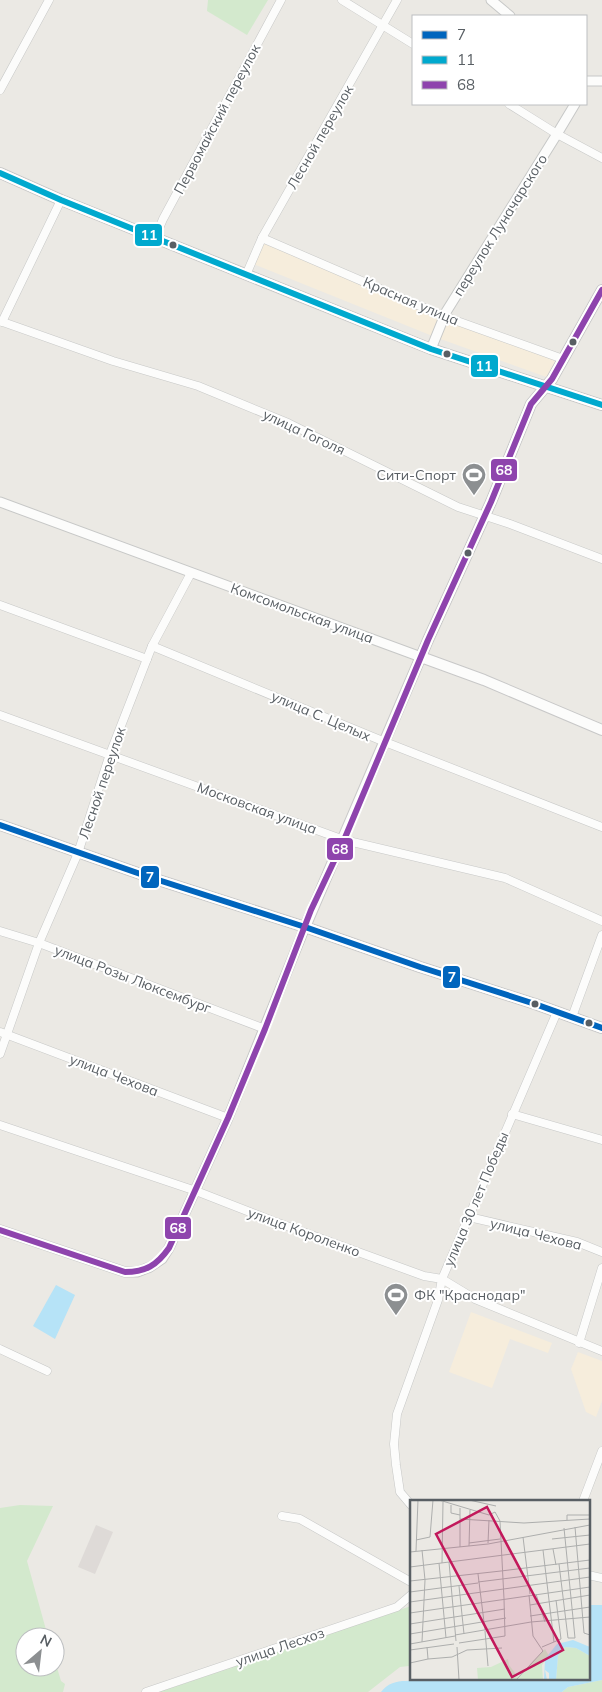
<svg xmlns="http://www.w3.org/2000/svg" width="602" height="1692" font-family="Mulish,sans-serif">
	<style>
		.commercial { fill: #f6eddc }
		.industrial { fill: #dedad7 }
		.green { fill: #d3e9cd }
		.water { fill: #b6e3f7 }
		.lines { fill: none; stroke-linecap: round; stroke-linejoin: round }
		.minor-casing { stroke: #c7c8c7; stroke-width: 9 }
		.tertiary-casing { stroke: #c7c8c7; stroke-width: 11 }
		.secondary-casing { stroke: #c8c8c8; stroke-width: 12 }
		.minor { stroke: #fcfcfb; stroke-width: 8 }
		.tertiary { stroke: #fcfcfb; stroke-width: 9 }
		.secondary { stroke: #fcfcfb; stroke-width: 10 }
		.bus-1-casing { stroke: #fff; stroke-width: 10 }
		.bus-2-casing { stroke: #fff; stroke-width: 10 }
		.bus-3-casing { stroke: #fff; stroke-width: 10 }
		.bus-1 { stroke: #0065bd; stroke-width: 6 }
		.bus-2 { stroke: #00a9ce; stroke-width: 6 }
		.bus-3 { stroke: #8e44ad; stroke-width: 6 }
		.bus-dot { fill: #595f64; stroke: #fff; stroke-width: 2 }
		.labels { text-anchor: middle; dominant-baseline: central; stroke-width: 4; stroke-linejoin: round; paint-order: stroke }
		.street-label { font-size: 14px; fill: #595f64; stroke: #fff }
		.poi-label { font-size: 14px; fill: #595f64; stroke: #fff; text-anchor: end }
		.inset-road { fill: none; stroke: #adaead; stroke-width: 1 }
		.view { fill: #c2185b; fill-opacity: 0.15; stroke: #c2185b; stroke-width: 2.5 }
		.inset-edge { fill: none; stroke: #595f64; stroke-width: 2.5 }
		.line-badge { stroke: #fff; stroke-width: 2 }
		.badge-label { font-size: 14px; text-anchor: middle; font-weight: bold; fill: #fff }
	</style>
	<rect width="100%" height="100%" fill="#ebe9e4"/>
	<g class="commercial">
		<path d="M262,238l181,78 120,43 -11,20 -117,-42 -184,-74z"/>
		<path d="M471,1312l81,31 -4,10 -38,-14 -18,49 -43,-16z"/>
		<path d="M578,1352l24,9v40l-6,16 -10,-5 -15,-43z"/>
	</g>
	<path class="industrial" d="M96,1525l17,7 -18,42 -17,-7z"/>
	<g class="green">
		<path d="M208,0h60l-21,35 -40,-24z"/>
		<path d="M20,1505l33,1 -26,55 21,76h-23v30h30v-6l6,20 4,3 -2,8h-63v-184z"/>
		<path d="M411,1606v72l-2,-12 -9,1 -32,25h-209z"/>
		<path d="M602,1680v12h-40l6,-5z"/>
	</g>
	<g class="water">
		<path d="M56,1285l19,10 -20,44 -22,-13z"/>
		<path d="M588,1605h14v75l-34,7 -6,5h-181c14,-18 34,-7 53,-14h154z"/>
	</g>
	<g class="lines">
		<defs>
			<g id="minor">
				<path d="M342,0l71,44"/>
				<path d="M0,90l49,-90"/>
				<path d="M509,104l48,30 45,24"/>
				<path d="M155,238l8,-19 118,-219"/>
				<path d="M262,238l181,78 120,43"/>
				<path d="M246,275l16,-37 135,-238"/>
				<path d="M0,321l113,40 85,25 90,37 170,84 52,17 92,35"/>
				<path d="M2,322l59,-122"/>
				<path d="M0,605l147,54"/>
				<path d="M152,646l233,96 217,85"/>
				<path d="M0,715l344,125 161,38 97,43"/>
				<path d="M0,931l39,12 226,86"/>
				<path d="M572,1017l30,-82"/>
				<path d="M0,1032l228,86"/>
				<path d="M0,1054l39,-111 39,-90 32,-99 42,-108 39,-73"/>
				<path d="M512,1114l90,26"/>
				<path d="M0,1125l196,66 77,30 151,55 18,3 33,20 127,52"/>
				<path d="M469,1217l108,25 25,10"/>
				<path d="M579,1343l23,-75"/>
				<path d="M0,1349l47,22"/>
				<path d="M583,1501l19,-50"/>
				<path d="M411,1505l-11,-13 -4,-27 -2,-21 3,-30 41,-114 4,-21 115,-267"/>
				<path d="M282,1516l18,3 111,63"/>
				<path d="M588,1575l14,3"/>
				<path d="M146,1692l251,-85 14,-12"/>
			</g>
			<g id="tertiary">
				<path d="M491,0l19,16"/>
				<path d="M586,81h16"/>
				<path d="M431,349l15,-37 111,-178 18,-30"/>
				<path d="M0,502l421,155"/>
				<path d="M0,1230l125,42h12l13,-5 12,-8 7,-11 59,-130 77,-191"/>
			</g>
			<g id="secondary">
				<path d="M0,173l61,27 370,149 171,56"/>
				<path d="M421,657l63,23 118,50"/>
				<path d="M0,825l149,52 156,50 115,40 115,37 67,24"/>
				<path d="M305,927l123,-287 63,-138 40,-98 21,-25 50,-89"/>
			</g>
		</defs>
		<use href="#minor" class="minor-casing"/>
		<use href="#tertiary" class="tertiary-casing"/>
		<use href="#secondary" class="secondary-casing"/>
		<use href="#minor" class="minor"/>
		<use href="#tertiary" class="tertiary"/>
		<use href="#secondary" class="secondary"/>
		<defs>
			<path id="bus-1" d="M0,825l149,52 156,50 115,40 115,37 67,24"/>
			<path id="bus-2" d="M0,173l61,27 370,149 171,56"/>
			<path id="bus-3" d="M0,1230l125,42c21,0 32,-7 44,-24l59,-130 37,-89 46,-119 33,-70 84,-200 63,-138 40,-98 21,-25 50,-89"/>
		</defs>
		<use href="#bus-1" class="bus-1-casing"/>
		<use href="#bus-2" class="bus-2-casing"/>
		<use href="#bus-3" class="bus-3-casing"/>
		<use href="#bus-1" class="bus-1"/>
		<use href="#bus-2" class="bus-2"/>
		<use href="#bus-3" class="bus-3"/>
	</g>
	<defs>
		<symbol id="stadium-pin" viewBox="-11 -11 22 30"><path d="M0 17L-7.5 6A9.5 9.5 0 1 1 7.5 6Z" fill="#8c8f91" stroke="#fff"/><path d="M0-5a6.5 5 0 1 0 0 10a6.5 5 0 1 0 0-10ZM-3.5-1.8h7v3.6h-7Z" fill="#fff"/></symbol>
	</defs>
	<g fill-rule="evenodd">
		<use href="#stadium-pin" x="460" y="461" width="28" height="38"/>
		<use href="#stadium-pin" x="382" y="1281" width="28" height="38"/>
	</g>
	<g class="bus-dot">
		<circle cx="173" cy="245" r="4.5"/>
		<circle cx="573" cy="342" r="4.5"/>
		<circle cx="447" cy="354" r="4.5"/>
		<circle cx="468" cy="553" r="4.5"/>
		<circle cx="535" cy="1004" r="4.5"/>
		<circle cx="589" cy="1023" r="4.5"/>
	</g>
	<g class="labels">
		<g class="street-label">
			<text transform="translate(217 119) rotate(-62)">Первомайский переулок</text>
			<text transform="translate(320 137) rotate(-60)">Лесной переулок</text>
			<text transform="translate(500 225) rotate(-58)">переулок Луначарского</text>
			<text transform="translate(411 301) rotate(23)">Красная улица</text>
			<text transform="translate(304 432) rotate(25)">улица Гоголя</text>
			<text transform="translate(302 613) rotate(20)">Комсомольская улица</text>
			<text transform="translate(321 716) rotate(23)">улица С. Целых</text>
			<text transform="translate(102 783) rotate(-71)">Лесной переулок</text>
			<text transform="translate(257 808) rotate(20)">Московская улица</text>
			<text transform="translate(133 979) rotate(21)">улица Розы Люксембург</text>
			<text transform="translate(114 1075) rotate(21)">улица Чехова</text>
			<text transform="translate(476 1199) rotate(-67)">улица 30 лет Победы</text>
			<text transform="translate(304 1232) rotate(20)">улица Короленко</text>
			<text transform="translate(536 1234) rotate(14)">улица Чехова</text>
			<text transform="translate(280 1647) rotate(-19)">улица Лесхоз</text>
		</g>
		<g class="poi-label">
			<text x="456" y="475">Сити-Спорт</text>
			<text x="414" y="1295" text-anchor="start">ФК "Краснодар"</text>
		</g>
	</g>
	<g transform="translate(410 1500)">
		<rect width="180" height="180" fill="#ebe9e4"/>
		<path d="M155,147l11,1 14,8v24h-34l2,-24zM135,149l4,7 -7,9 1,15h-65l-1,-12 14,-1 17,-8 1,6 9,12z" fill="#d3e9cd"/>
		<path d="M163,140l17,7v9l-14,-8 -11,-1 -7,9 -2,24h-7v-7l-4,-3 2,10h-3l1,-21 12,-15z" fill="#b6e3f7"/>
		<path class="inset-road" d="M29,0l50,15 6,-3M59,0l27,6M41,5v8l9,2M85,12l5,9 4,78M50,19l64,4 66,-4M157,20v-5h23M165,27l9,106 6,2M113,37l7,57M142,39l38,-4M6,40l14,-3 3,-37M59,43l31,-4M78,43l1,-23M59,46l1,-36M50,47v-39M143,49l3,16M133,50l11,92M6,51l2,-51M0,52l78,-8 102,-19M39,62l7,79M29,63l7,75M32,63l1,-61M149,64l9,74h7l-11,-110M0,67l180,-23M91,71l89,-11M68,74l7,56M0,81l91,-10M68,82l112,-14M49,86l5,48M0,92l68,-9M126,94l9,28M0,102l180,-25M120,105l60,-10M0,113l180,-26M120,116l60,-9M0,124l95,-15M75,131l3,35M0,134l96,-16M45,135l76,-13 59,-5M12,142l3,-62 -3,-30M49,143l46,-7 -1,-37M0,144l45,-8M17,147l1,12 24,-2 15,-7 35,-2M47,147l2,33M132,147l19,-8 -5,-39M0,150l44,-6M0,163l18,-4M106,180l27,-29 -10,-15 -4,-41"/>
		<path class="view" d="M77,7l76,143 -51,27 -76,-143z"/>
		<rect width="180" height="180" class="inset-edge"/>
	</g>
	<g class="line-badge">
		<rect x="134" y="223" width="29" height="24" rx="5" fill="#00a9ce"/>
		<rect x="470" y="354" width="29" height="24" rx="5" fill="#00a9ce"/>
		<rect x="490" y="458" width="28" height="24" rx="5" fill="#8e44ad"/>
		<rect x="326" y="837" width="28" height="24" rx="5" fill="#8e44ad"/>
		<rect x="140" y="865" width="20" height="24" rx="5" fill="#0065bd"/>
		<rect x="442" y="965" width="19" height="24" rx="5" fill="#0065bd"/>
		<rect x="164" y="1216" width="28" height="24" rx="5" fill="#8e44ad"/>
	</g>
	<g class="badge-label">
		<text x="149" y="240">11</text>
		<text x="484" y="371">11</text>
		<text x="504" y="475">68</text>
		<text x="340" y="854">68</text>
		<text x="150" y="882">7</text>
		<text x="452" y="982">7</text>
		<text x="178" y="1233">68</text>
	</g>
	<rect x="412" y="15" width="175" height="90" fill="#ffffff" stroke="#bdbfc1"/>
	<rect x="422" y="31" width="25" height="8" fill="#0065bd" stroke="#bdbfc1"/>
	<text x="457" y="40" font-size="15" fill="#595f64">7</text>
	<rect x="422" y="56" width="25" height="8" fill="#00a9ce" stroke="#bdbfc1"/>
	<text x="457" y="65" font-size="15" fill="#595f64">11</text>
	<rect x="422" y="81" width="25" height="8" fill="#8e44ad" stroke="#bdbfc1"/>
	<text x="457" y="90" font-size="15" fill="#595f64">68</text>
	<g transform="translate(40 1652) rotate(28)"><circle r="24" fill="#ffffff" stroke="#bdbfc1"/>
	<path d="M0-4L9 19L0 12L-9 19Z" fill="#8c8f91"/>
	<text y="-8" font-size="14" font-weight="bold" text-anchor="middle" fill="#595f64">N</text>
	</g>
</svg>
